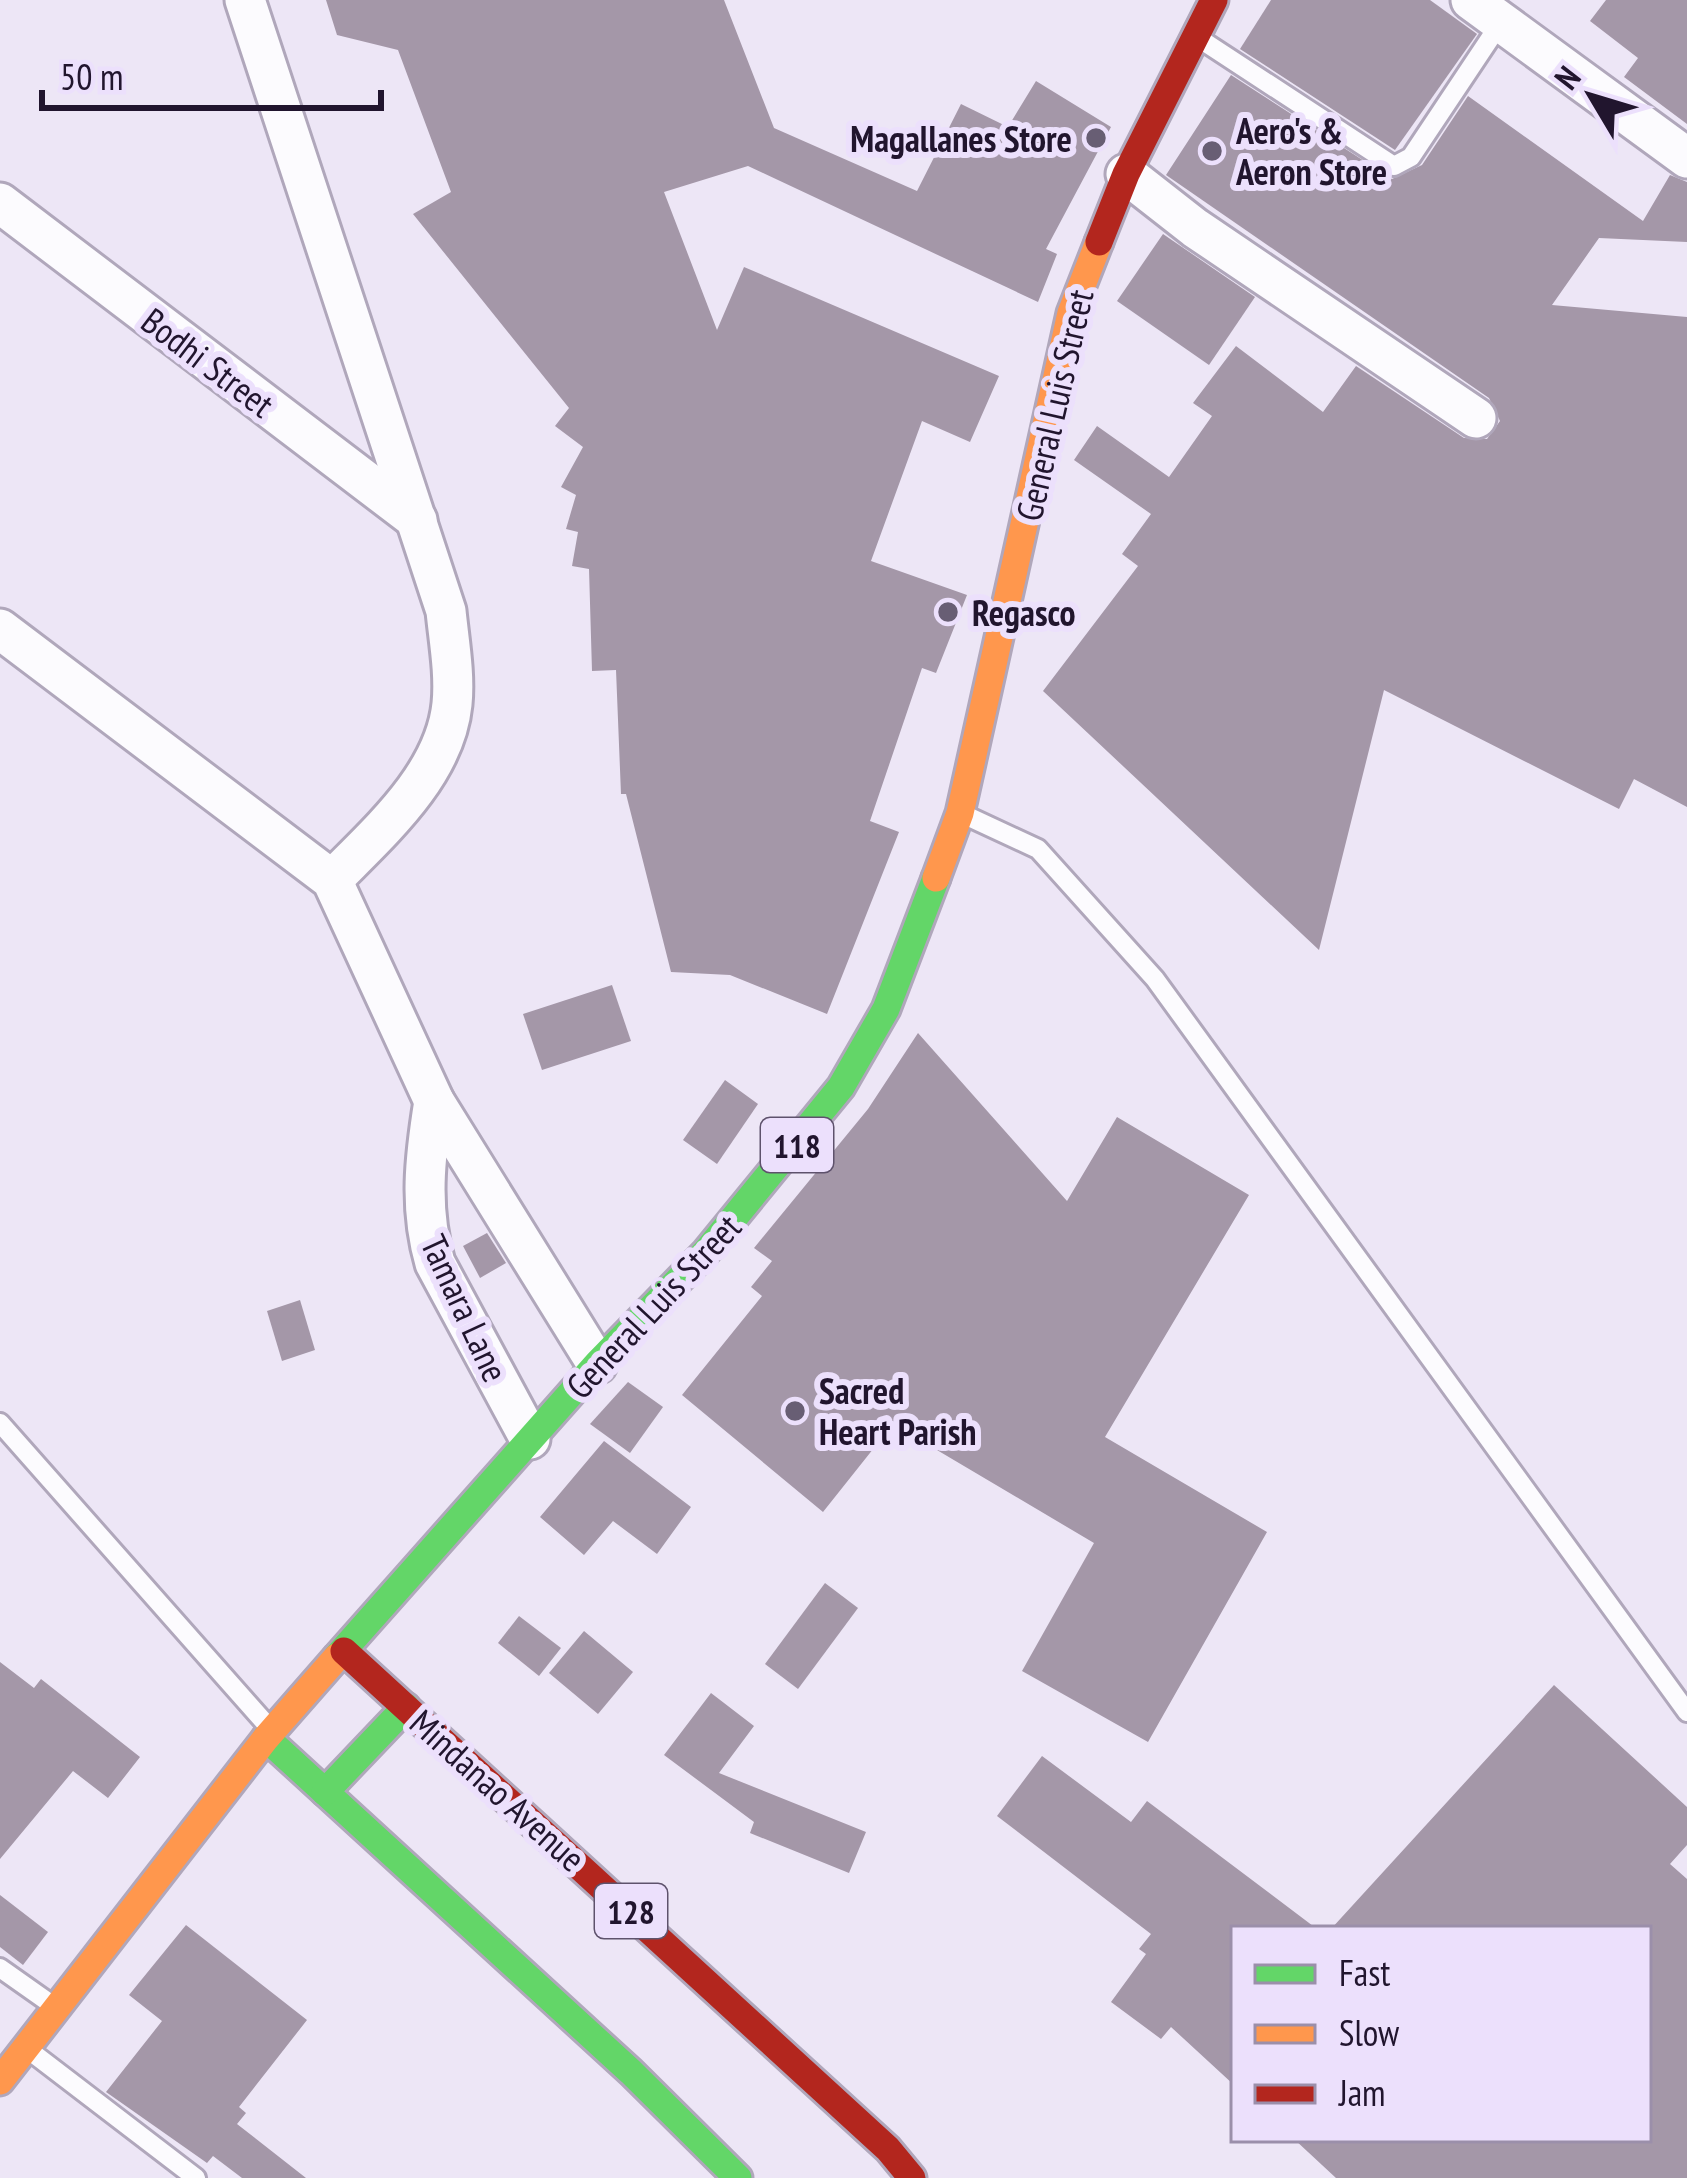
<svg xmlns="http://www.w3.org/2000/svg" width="1687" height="2178" font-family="'PT Sans Narrow',sans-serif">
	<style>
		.building { fill: #a497a8 }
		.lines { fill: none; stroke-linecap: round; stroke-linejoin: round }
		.lane-casing { stroke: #b0a7bb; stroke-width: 24 }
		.street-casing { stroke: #b0a7bb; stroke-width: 45 }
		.fast-casing { stroke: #b0a7bb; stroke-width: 33 }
		.slow-casing { stroke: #b0a7bb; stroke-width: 33 }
		.jam-casing { stroke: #b0a7bb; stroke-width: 33 }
		.lane { stroke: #fcfbfe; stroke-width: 18 }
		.street { stroke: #fcfbfe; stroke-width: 39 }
		.fast { stroke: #63d668; stroke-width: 27 }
		.slow { stroke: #ff974d; stroke-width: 27 }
		.jam { stroke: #b3261e; stroke-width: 27 }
		.poi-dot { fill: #685e74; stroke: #ece0fc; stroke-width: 4.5 }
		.labels { text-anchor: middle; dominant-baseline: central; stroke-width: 12; stroke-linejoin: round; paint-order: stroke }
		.shield { fill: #ece0fc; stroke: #5e526c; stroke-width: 3 }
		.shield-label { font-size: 33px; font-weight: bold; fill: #21152e }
		.poi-label { font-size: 36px; font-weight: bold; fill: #21152e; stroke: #ece0fc; text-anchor: start }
		.street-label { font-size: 36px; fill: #21152e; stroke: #ece0fc }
	</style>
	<rect width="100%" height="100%" fill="#ede6f6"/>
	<g class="building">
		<path d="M326,0h398l50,128 143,63 44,-87 47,23 28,-46 75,46 -65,122 11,5 -19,48 -290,-136 -84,26 53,138 27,-63 255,109 -29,66 -48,-21 -51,140 96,34 -31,78 -14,-5 -52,153 29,11 -72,182 -97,-39 -59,-3 -45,-178h-5l-5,-124 -24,1 -3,-102 -17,-3 6,-34 -12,-3 10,-34 -15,-8 22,-40 -28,-21 14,-18 -156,-194 38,-22 -53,-142 -61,-15z"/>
		<path d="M1271,0h159l47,34 -82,116 -155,-101z"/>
		<path d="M1606,0h81v124l-63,-47 14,-19 -48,-37z"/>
		<path d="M1231,75l161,104 30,-14 46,-69 175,125 27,-46 17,7v60l-88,-4 -47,67 135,12v490l-53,-28 -15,30 -235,-119 -65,260 -276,-259 95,-125 -16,-12 29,-40 -77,-54 23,-34 72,51 43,-61 -19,-13 43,-57 87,66 33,-46 108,72 23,1 13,-18 -11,-23 -323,-223z"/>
		<path d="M1163,234l92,63 -46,68 -92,-64z"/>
		<path d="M612,985l19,56 -89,29 -19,-56z"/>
		<path d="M918,1033l149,168 50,-84 132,78 -144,242 162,95 -119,210 -126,-71 72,-128 -201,-119 -70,88 -141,-117 80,-99 -11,-9 21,-26 -18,-13 114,-139z"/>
		<path d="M725,1080l33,24 -41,60 -34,-24z"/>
		<path d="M487,1233l19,30 -26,15 -17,-32z"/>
		<path d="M300,1300l15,50 -33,11 -15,-50z"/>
		<path d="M628,1382l35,25 -33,46 -40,-29z"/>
		<path d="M604,1441l87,66 -34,47 -44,-33 -29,34 -44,-38z"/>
		<path d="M825,1583l33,25 -60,81 -33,-25z"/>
		<path d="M519,1616l42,32 -22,28 -41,-33z"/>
		<path d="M584,1631l49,41 -35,42 -49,-41z"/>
		<path d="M0,1662l34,26 7,-9 99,78 -32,41 -35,-27 -73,88z"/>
		<path d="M1554,1685l133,122v38l-17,19 17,15v299h-351l-42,-39h354v-210h-317z"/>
		<path d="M711,1693l43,33 -35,47 147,59 -17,41 -99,-40 4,-11 -90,-67z"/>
		<path d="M1042,1756l89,66 16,-21 170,128h-83v156l-63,-58 -10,12 -50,-37 35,-48 -7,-5 12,-15 -154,-118z"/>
		<path d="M0,1895l48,37 -25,33 -23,-18z"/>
		<path d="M186,1925l121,95 -68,87 7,6 -9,11 69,54h-64l-29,-22 -6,7 -101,-71 56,-71 -33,-26z"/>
	</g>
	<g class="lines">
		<defs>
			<g id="lane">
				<path d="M1203,41l191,125 17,-9 90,-135"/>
				<path d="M967,816l71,33 117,130 532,733"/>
				<path d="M0,1423l267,302"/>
				<path d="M0,1968l51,36"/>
				<path d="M34,2054l162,124"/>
			</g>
			<g id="street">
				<path d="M245,0l201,611c3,30 9,63 6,93 -7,71 -73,128 -120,176"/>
				<path d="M1471,0l216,158"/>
				<path d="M1126,174l69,54 281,190"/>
				<path d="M0,203l417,317"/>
				<path d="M0,629l332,251 102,221 163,263"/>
				<path d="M434,1101c-9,56 -15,107 1,162l95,176"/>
			</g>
			<g id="fast">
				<path d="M337,1657l260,-293 109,-112 135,-165 45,-78 50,-131"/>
				<path d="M266,1738l365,334 107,106"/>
				<path d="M325,1792l81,-85"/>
			</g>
			<g id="slow">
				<path d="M936,878l24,-65 111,-500 28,-71"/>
				<path d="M0,2081l266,-343 71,-81"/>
			</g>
			<g id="jam">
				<path d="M1099,242l27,-68 88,-174"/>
				<path d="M344,1651l544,498 24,29"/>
			</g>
		</defs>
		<use href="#lane" class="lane-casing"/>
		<use href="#street" class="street-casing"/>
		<use href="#fast" class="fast-casing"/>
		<use href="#slow" class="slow-casing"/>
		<use href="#jam" class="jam-casing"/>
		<use href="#lane" class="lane"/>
		<use href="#street" class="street"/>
		<use href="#fast" class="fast"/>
		<use href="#slow" class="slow"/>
		<use href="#jam" class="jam"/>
	</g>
	<g class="poi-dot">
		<circle cx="1096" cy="138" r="12"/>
		<circle cx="1212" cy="151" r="12"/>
		<circle cx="948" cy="612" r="12"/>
		<circle cx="795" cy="1411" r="12"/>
	</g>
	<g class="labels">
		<g class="shield">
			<rect x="761" y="1118" width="72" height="54" rx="9"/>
			<rect x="595" y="1884" width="72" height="54" rx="9"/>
		</g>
		<g class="shield-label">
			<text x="797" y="1145">118</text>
			<text x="631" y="1911">128</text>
		</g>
		<g class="poi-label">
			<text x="1236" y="130">Aero's &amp;<tspan x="1236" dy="41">Aeron Store</tspan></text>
			<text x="1072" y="138" text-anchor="end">Magallanes Store</text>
			<text x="972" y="612">Regasco</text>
			<text x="819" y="1390">Sacred<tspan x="819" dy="41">Heart Parish</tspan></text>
		</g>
		<g class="street-label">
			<text transform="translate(208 362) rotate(37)">Bodhi Street</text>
			<text transform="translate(1054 405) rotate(-77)">General Luis Street</text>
			<text transform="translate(653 1306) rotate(-47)">General Luis Street</text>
			<text transform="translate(465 1308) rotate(65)">Tamara Lane</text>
			<text transform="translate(498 1790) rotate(42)">Mindanao Avenue</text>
		</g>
	</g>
	<rect x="1231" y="1926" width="420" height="216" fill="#ece0fc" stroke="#9b8faa" stroke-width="3"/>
	<rect x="1255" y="1965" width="60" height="18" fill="#63d668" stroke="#9b8faa" stroke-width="3"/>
	<text x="1339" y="1986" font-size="36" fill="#21152e">Fast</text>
	<rect x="1255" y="2025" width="60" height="18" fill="#ff974d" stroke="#9b8faa" stroke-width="3"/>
	<text x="1339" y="2046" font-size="36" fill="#21152e">Slow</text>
	<rect x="1255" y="2085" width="60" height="18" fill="#b3261e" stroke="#9b8faa" stroke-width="3"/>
	<text x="1339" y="2106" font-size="36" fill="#21152e">Jam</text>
	<g transform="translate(1591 96) rotate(308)" stroke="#ece0fc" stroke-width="9" paint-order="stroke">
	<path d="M0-9L21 45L0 30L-21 45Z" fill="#21152e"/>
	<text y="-18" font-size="33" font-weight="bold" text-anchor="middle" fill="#21152e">N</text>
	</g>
	<path d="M42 90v18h339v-18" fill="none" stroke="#21152e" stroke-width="6"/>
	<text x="60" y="90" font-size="36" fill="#21152e" stroke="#ece0fc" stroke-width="9" paint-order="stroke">50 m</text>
</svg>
